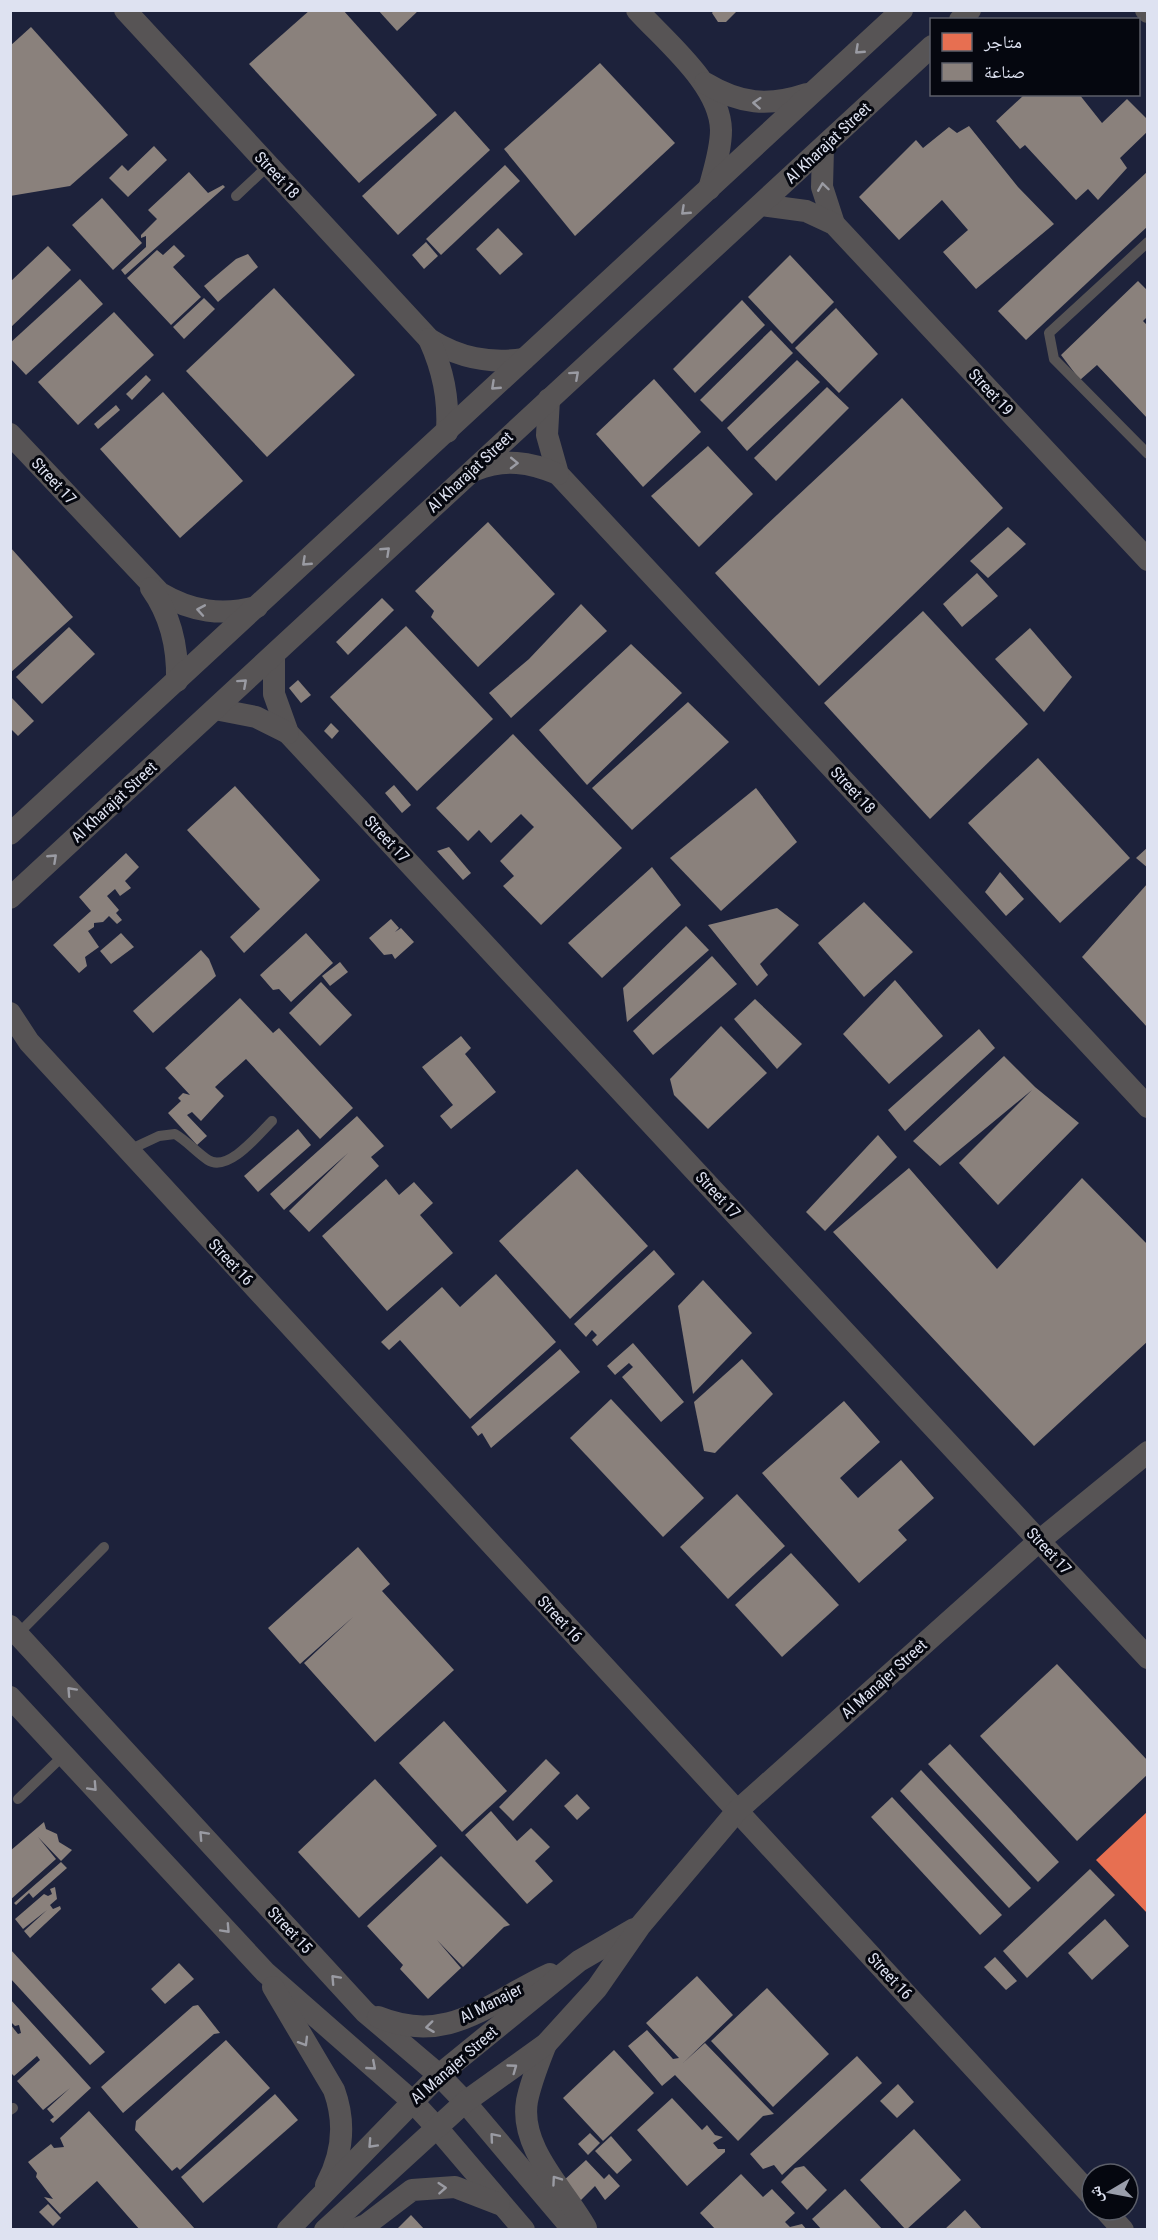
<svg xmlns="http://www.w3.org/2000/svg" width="1158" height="2240" font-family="'Roboto Condensed','Noto Naskh Arabic',sans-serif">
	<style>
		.built { fill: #1d223b; fill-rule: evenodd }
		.shops { fill: #e76f51 }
		.industry { fill: #8a817c }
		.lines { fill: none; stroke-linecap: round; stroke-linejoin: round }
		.service { stroke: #575455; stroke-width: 10 }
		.minor { stroke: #575455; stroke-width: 22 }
		.oneway { stroke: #9a9ba3 }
		.labels { text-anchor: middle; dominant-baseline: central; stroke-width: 6; stroke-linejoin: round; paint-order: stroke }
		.street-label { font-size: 16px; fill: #dee2f1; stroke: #05070f }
	</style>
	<rect width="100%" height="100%" fill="#1d1f2a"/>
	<path class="built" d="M11,11h1136v2218h-1136zM932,20h206v74h-206zM1092,2174h36v36h-36z"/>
	<path class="shops" d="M1148,1811v103l-52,-54z"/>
	<g class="industry">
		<path d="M310,10h33l94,105 -78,68 -110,-119z"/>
		<path d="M378,10h41l-22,21z"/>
		<path d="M714,10h24l-12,12h-8l-6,-9z"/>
		<path d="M31,27l97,108 -58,51 -60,10v-150z"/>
		<path d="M600,63l75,80 -100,93 -71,-87z"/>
		<path d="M1025,94h54l23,29 25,-24 21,21v11l-28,27 7,10 -29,32 -10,-11 -12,11 -51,-55 -5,4 -24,-28z"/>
		<path d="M455,111l35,39 -92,85 -36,-39z"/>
		<path d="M969,126l49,61 36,37 -78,65 -33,-37 25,-22 -26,-30 -43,40 -40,-43 57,-57 7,8 26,-21 8,6z"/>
		<path d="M154,146l13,14 -39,37 -19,-19 13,-13 6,6z"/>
		<path d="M505,165l15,16 -79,74 -15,-16z"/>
		<path d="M1148,171v55l-122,114 -28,-29z"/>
		<path d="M189,172l19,21 15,-8 2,2 -100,88 -4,-5 25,-23v-11l-5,2v-3l16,-16 -9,-9z"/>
		<path d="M102,198l40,45 -29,27 -41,-45z"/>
		<path d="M498,228l25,26 -23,21 -24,-26z"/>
		<path d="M426,242l12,14 -14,13 -12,-14z"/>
		<path d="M174,245l11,11 -12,11 28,30 -30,28 -44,-47 30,-28 6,5z"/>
		<path d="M48,246l23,24 -61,58v-46z"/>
		<path d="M248,254l10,13 -40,35 -14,-16 32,-27z"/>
		<path d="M790,255l44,47 -42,42 -44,-47z"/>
		<path d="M80,279l23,25 -77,71 -16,-17v-15z"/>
		<path d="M1138,281l10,10v25l-5,5 5,5v93l-51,-54 -17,15 -19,-25z"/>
		<path d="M274,288l81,87 -88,82 -81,-86z"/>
		<path d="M204,298l11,11 -31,30 -11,-12z"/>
		<path d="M742,300l23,25 -70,68 -22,-24z"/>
		<path d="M836,308l42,46 -39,39 -44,-45z"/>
		<path d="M114,312l40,43 -76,70 -40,-43z"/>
		<path d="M771,330l22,23 -71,69 -22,-22z"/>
		<path d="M797,360l23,22 -73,69 -20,-23z"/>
		<path d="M146,375l5,5 -19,20 -6,-6z"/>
		<path d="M654,379l47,53 -58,55 -47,-53z"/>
		<path d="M827,387l22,21 -73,73 -22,-23z"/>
		<path d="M163,392l80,89 -63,57 -80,-89z"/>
		<path d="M902,398l101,110 -184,178 -104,-113z"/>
		<path d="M116,405l4,5 -22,19 -4,-5z"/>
		<path d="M708,446l45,48 -54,53 -48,-51z"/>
		<path d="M488,522l67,72 -77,73 -47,-50 3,-6 -19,-20z"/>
		<path d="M1008,527l18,17 -38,34 -18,-17z"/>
		<path d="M10,547l63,70 -63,56z"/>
		<path d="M977,573l21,23 -36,31 -19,-23z"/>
		<path d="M382,598l12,12 -46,45 -12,-13z"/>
		<path d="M581,604l26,27 -96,87 -22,-25 40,-34z"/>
		<path d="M923,611l105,113 -98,95 -106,-116z"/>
		<path d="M406,626l87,93 -76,72 -87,-94z"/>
		<path d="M69,627l26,27 -53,50 -26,-27z"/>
		<path d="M1030,628l42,49 -28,35 -49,-53z"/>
		<path d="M631,644l51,49 -95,92 -48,-55z"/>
		<path d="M298,680l13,15 -10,8 -12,-15z"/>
		<path d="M10,696l24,25 -16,15 -8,-8z"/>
		<path d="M688,702l41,40 -97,88 -40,-42z"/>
		<path d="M331,723l8,8 -7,8 -8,-8z"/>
		<path d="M513,734l109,114 -81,77 -38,-39 11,-10 -14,-15 34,-34 -13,-13 -30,29 -12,-13 -11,11 -32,-33z"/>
		<path d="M1038,758l92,100 -70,65 -92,-100z"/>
		<path d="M394,785l17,20 -9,8 -17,-20z"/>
		<path d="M235,786l85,94 -76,73 -14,-16 30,-28 -73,-79z"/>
		<path d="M756,788l41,54 -76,69 -51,-53z"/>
		<path d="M449,847l22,26 -8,7 -26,-29z"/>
		<path d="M1148,847v21l-12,-10z"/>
		<path d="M126,853l13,14 -14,14 6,7 -11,8 -5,-7 -8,7 12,14 -3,3 6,7 -5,4 -8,-8 -6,6 -9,1v4l-6,4 11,16 -14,10 2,9 -8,7 -26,-28 38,-34 -12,-14z"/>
		<path d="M652,867l29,38 -79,73 -34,-35z"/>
		<path d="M1000,872l24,27 -18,17 -21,-24z"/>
		<path d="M1148,883v145l-66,-71z"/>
		<path d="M864,902l49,50 -49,45 -46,-54z"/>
		<path d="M777,908l22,17 -39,39 8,11 -11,11 -49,-61z"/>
		<path d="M391,919l8,9 -4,4 6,-4 13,14 -19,17 -3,-5 -8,1 -15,-17z"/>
		<path d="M686,926l23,24 -82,72 -4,-34z"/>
		<path d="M121,933l13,14 -23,17 -11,-13z"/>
		<path d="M306,933l27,30 -42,39 -12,-13 -6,1 -13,-15z"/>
		<path d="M201,950l8,9 7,17 -63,57 -20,-22z"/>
		<path d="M712,956l25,28 -84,71 -20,-24z"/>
		<path d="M340,962l8,10 -18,14 -8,-10z"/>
		<path d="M895,980l48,56 -54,48 -46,-50z"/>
		<path d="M321,982l31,33 -32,31 -31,-33z"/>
		<path d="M240,998l33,35 6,-5 74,80 -33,31 -74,-80 -31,28 9,9 -23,25 -9,-9 -5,3 20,21 -10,9 -29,-32 13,-12 -3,-3 5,-5 7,2 -25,-27z"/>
		<path d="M755,999l47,45 -25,25 -43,-50z"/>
		<path d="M721,1026l46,47 -59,56 -34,-34 -4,-16z"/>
		<path d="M979,1029l16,19 -90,83 -17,-21z"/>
		<path d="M461,1036l10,12 -6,6 31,38 -45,37 -11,-13 13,-11 -31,-38z"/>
		<path d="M1004,1056l31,31 44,36 -81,82 -39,-42 73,-73 -92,76 -27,-25z"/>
		<path d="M357,1116l27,30 -13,11 8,9 -70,66 -20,-21 59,-58 -64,57 -14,-16z"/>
		<path d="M298,1129l13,16 -53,47 -14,-16z"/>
		<path d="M878,1135l19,22 -72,74 -19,-19z"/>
		<path d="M909,1168l88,101 85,-91 66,67v96l-114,105 -201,-214z"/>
		<path d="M577,1169l71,77 -78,73 -71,-78z"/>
		<path d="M386,1179l13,16 15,-13 19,21 -13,12 33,38 -66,58 -65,-75z"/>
		<path d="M654,1250l21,24 -78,72 -5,-6 5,-5 -5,-5 -6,7 -12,-13z"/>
		<path d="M496,1274l60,68 -86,77 -70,-79 -11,10 -8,-8 61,-55 18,20z"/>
		<path d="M703,1280l49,53 -59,61 -15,-88z"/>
		<path d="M633,1343l51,59 -23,20 -39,-45 11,-10 -4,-4 -14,12 -8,-9z"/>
		<path d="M560,1349l20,23 -89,76 -9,-15 -4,3 -7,-9z"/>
		<path d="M742,1359l31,35 -58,59 -11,-2 -10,-49z"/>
		<path d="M611,1399l93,99 -41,39 -93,-99z"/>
		<path d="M844,1401l36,41 -40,36 18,20 43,-38 33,38 -36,32 9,10 -48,43 -97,-110z"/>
		<path d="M737,1494l48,52 -57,53 -48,-52z"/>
		<path d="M358,1547l32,37 -8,7 72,79 -79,72 -71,-79 49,-46 -53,47 -32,-36z"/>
		<path d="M791,1553l48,52 -57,52 -47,-52z"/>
		<path d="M1057,1664l91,97v13l-71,67 -97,-105z"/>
		<path d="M444,1721l63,70 -45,41 -63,-69z"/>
		<path d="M950,1744l109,118 -21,20 -110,-118z"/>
		<path d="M546,1759l14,14 -47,48 -14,-14z"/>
		<path d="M921,1770l110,118 -22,20 -109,-117z"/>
		<path d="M375,1779l62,67 -78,72 -61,-66z"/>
		<path d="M577,1794l13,14 -13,12 -13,-14z"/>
		<path d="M892,1797l110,118 -22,20 -109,-118z"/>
		<path d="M491,1811l26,30 14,-13 19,19 -15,14 18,20 -26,23 -62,-69z"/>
		<path d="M44,1822l2,7 11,5 2,8 13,8 -11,11 -23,-24 18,22 -46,41v-49z"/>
		<path d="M441,1856l69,69 -6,2 -41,40 -26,-27 24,28 -33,31 -28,-30 3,-4 -36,-39z"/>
		<path d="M61,1862l6,6 -34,30 -4,-5 -13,12 -2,-2z"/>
		<path d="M1090,1869l25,26 -88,83 -24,-27z"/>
		<path d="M55,1887l2,12 -7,6 3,4 7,-3 1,3 -31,29 -6,-7 23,-21 -24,19 -8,-10 29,-25 4,2 4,-2 -2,-5z"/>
		<path d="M1105,1919l24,27 -37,34 -24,-27z"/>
		<path d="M10,1949l95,103 -15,13 -80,-87z"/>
		<path d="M995,1957l22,24 -11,9 -22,-23z"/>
		<path d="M179,1963l15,16 -29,25 -14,-15z"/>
		<path d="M697,1976l36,39 -50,48 22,-20 69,71 -11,2 -25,25 -63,-66 -13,11 -34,-40 19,-16 26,29 6,-1 -33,-35z"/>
		<path d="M767,1988l62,66 -56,53 -62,-66z"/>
		<path d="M10,1999l81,89 -38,35 -3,-3 4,-3 -7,-8 23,-21 -27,22 -26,-29 23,-21 -3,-4 -23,20 -4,-4v-48l8,10 3,-1 -2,-8 -4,1 -5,-5z"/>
		<path d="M198,2005l22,28 -6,1 -91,79 -22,-26 92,-81z"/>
		<path d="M226,2040l44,48 -90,82 -3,-3 -5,4 -37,-41 1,-9z"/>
		<path d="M614,2050l40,43 -51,48 -40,-43z"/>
		<path d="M857,2056l25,27 -100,92 -8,-10 -11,4 -13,-15z"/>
		<path d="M898,2084l16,18 -17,16 -17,-17z"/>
		<path d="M275,2094l23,26 -95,83 -22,-26z"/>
		<path d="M672,2098l30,32 5,-5 8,10 8,2 -10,6 5,6h7v3l-38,34 -50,-56z"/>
		<path d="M89,2111l106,118 -2,1h-53l-43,-49 -37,33 -16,-17 9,2 -17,-22 1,-4 -9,-11 23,-18 3,4 10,-1 -4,-9z"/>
		<path d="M914,2129l47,51 -55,50 -46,-50z"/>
		<path d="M590,2133l10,10 -12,12 -10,-11z"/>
		<path d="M611,2136l21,24 -15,14 -22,-23z"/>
		<path d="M586,2160l18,19 5,-5 11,12 -15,14 -10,-14 -15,15 -18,-19z"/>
		<path d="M804,2166l23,24 -20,20 -26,-28 14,-14z"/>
		<path d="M741,2174l22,23 9,-8 23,24 -10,9 5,5 12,-3 5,6h-91l-16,-17z"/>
		<path d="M845,2189l38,41h-61l-10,-11z"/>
		<path d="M48,2204l13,14 -8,8 -14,-14z"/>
		<path d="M965,2210l18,20h-39z"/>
		<path d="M411,2215l14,15h-29z"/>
	</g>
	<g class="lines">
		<g class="service">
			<path d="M236,196l32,-30"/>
			<path d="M1148,242l-99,91 5,26 94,95"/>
			<path d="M129,1150l30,-14 16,-2c12,7 21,18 33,26 20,13 51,-26 64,-39"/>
			<path d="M18,1634l86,-87"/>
			<path d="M18,1799l46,-44"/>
			<path d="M10,2110l3,-2"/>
		</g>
		<g class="minor">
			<path d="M125,10l304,329c30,19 60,25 95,20"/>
			<path d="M637,10c29,32 83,75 84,120 0,20 -7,40 -12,59"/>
			<path d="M1146,10l2,2"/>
			<path d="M960,20l10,-10"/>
			<path d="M705,83c35,21 63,24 102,11"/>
			<path d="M823,148l-1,39 12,37"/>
			<path d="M761,205l45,6 28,13 314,336"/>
			<path d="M429,339c14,31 20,59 18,93"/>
			<path d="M549,399l-2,36 11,39 590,633"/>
			<path d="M10,434l150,159c32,19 62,23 97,14"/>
			<path d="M475,470c29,-12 55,-8 83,4"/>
			<path d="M151,588c20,28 27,59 26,93"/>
			<path d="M274,655v39l14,39 860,925"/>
			<path d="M215,709l41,8 32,16"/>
			<path d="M10,834l892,-824"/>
			<path d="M10,898l922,-852"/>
			<path d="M10,1013l19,29 1063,1154"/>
			<path d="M10,1626l355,386 74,63 26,27 108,128"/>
			<path d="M10,1697l255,275 147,129 26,28 86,101"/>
			<path d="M273,1987l61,103c12,33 9,64 -8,95"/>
			<path d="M378,2017c71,29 111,-15 172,-43"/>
			<path d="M546,2044c-7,18 -15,37 -19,57 -8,47 38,89 59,127"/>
			<path d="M1105,2210l18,20"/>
			<path d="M288,2230l151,-155 140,-114 55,-32"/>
			<path d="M325,2230l140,-128 81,-58 51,-56 43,-62 97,-115 302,-270 109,-89"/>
			<path d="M354,2230l12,-5 46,-35 43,-3 44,17"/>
		</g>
	</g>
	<defs><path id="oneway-chevron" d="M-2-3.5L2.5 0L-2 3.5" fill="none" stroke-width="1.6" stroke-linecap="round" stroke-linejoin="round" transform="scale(1.5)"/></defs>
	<g class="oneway">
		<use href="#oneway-chevron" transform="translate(859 50) rotate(137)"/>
		<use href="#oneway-chevron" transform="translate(757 103) rotate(-176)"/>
		<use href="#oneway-chevron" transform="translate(823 187) rotate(-98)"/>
		<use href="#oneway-chevron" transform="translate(685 211) rotate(137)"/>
		<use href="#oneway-chevron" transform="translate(575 375) rotate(-42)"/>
		<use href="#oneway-chevron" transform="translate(495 386) rotate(137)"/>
		<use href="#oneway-chevron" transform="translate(514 463) rotate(1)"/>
		<use href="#oneway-chevron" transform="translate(386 551) rotate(-43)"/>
		<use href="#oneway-chevron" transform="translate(306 562) rotate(137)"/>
		<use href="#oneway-chevron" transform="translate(201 610) rotate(-170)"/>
		<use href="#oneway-chevron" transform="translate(243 683) rotate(-42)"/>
		<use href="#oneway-chevron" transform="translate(53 858) rotate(-43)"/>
		<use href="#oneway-chevron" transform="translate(71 1691) rotate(-133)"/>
		<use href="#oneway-chevron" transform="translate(93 1787) rotate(47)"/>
		<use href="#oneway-chevron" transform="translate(203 1835) rotate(-133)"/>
		<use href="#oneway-chevron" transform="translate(226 1929) rotate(47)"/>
		<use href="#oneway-chevron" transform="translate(335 1979) rotate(-133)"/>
		<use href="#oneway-chevron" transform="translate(430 2027) rotate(173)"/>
		<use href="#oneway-chevron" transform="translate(304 2042) rotate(59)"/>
		<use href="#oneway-chevron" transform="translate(372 2066) rotate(41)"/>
		<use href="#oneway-chevron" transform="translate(513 2068) rotate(-36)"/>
		<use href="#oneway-chevron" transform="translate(494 2137) rotate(-130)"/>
		<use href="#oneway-chevron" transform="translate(372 2144) rotate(133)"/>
		<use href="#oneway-chevron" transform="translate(556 2180) rotate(-125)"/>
		<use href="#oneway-chevron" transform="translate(442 2188) rotate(-4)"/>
	</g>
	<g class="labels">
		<g class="street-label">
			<text transform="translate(828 143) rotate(-43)">Al Kharajat Street</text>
			<text transform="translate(277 175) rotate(47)">Street 18</text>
			<text transform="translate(991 392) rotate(47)">Street 19</text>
			<text transform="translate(470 472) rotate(-43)">Al Kharajat Street</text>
			<text transform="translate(54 481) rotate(47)">Street 17</text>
			<text transform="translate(853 790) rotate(47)">Street 18</text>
			<text transform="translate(114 802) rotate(-43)">Al Kharajat Street</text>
			<text transform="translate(387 839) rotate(47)">Street 17</text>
			<text transform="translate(718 1195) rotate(47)">Street 17</text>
			<text transform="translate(231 1262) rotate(47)">Street 16</text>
			<text transform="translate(1049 1551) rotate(47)">Street 17</text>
			<text transform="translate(560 1619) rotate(47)">Street 16</text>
			<text transform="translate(884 1679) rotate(-42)">Al Manajer Street</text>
			<text transform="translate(290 1930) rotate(47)">Street 15</text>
			<text transform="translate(890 1976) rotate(47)">Street 16</text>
			<text transform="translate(491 2003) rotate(-27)">Al Manajer</text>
			<text transform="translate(454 2065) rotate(-41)">Al Manajer Street</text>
		</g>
	</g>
	<rect width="1158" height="2240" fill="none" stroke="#dee2f1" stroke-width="24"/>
	<rect x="930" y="18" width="210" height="78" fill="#05070f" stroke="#5c5f69" stroke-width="1.5"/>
	<rect x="942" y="33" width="30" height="18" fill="#e76f51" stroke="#5c5f69" stroke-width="1.5"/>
	<text x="984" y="48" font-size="18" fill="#dee2f1">متاجر</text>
	<rect x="942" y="63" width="30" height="18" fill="#8a817c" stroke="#5c5f69" stroke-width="1.5"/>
	<text x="984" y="78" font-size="18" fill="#dee2f1">صناعة</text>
	<g transform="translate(1110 2192) rotate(260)"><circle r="28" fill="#05070f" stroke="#5c5f69" stroke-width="1.5"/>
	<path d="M0-4.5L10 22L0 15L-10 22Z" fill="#9a9eab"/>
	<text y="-9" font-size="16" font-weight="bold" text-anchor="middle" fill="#dee2f1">ش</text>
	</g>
</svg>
